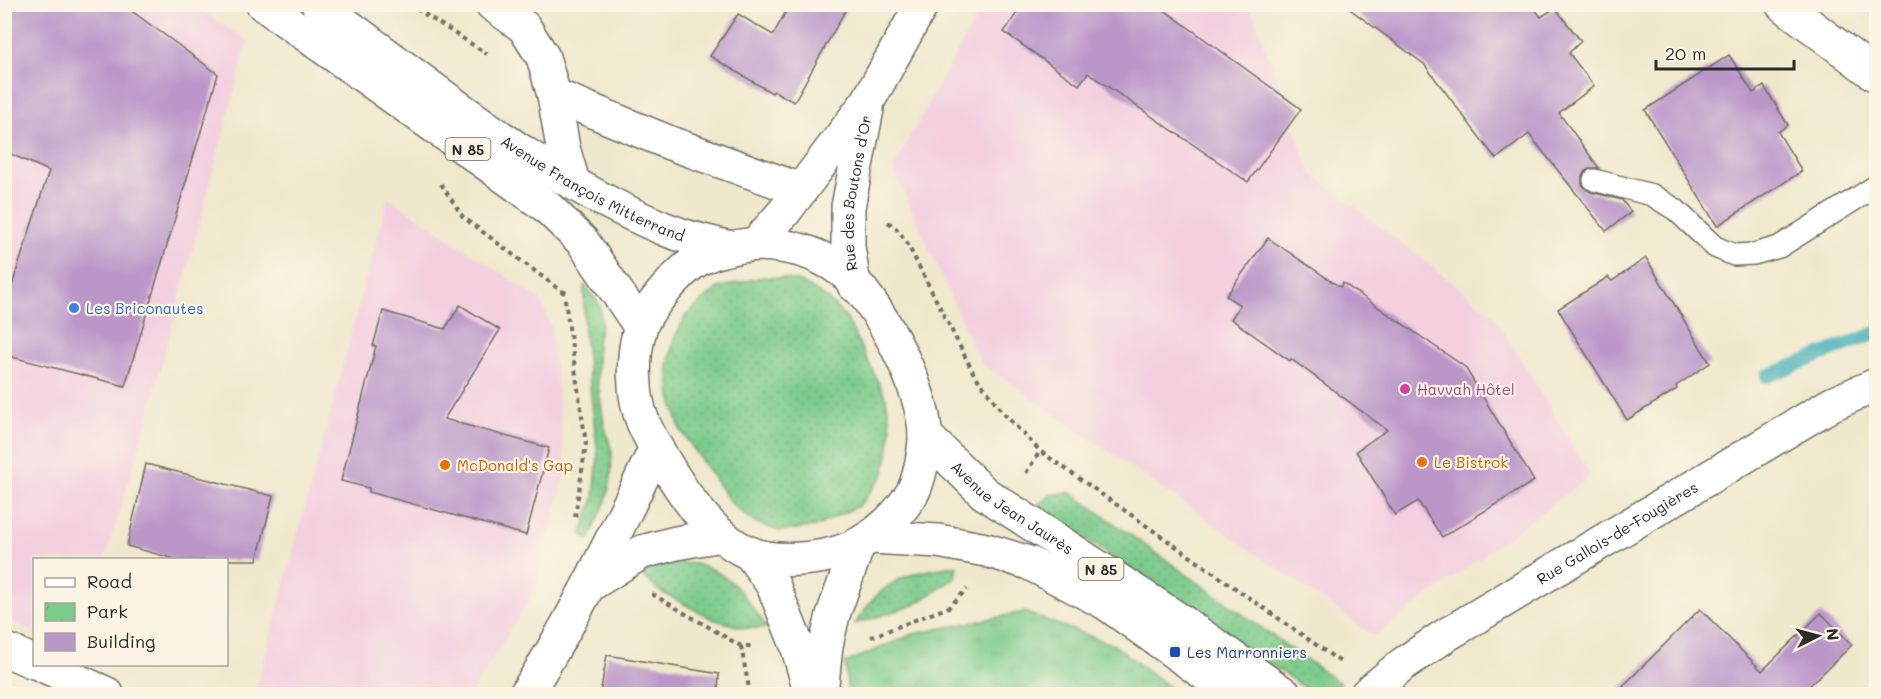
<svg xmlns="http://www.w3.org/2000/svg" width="1881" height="699" font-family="Mali,sans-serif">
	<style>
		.built { fill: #f3cfe0 }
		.grass { fill: url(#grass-dots); stroke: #537b5b; stroke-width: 1.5 }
		.park { fill: url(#park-tufts); stroke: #537b5b; stroke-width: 1.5 }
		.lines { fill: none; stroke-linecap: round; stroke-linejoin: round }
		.stream { stroke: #3bacb5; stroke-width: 14 }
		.building { fill: #bb97c9 }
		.service-casing { stroke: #706d63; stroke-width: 24 }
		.minor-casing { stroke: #706d63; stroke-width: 36 }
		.tertiary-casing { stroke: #706d63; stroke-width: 36 }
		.secondary-casing { stroke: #706d63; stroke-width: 36 }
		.primary-casing { stroke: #706d63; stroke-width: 36 }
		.path { stroke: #706d63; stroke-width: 4; stroke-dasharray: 4.5 4.5; stroke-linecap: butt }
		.service { stroke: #fff; stroke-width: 21 }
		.minor { stroke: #fff; stroke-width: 33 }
		.tertiary { stroke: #fff; stroke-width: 33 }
		.secondary { stroke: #fff; stroke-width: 33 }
		.primary { stroke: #fff; stroke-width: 33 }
		.shop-dot { fill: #3f7fe0; stroke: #fcf5e5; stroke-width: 2 }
		.hotel-dot { fill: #d1479c; stroke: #fcf5e5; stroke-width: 2 }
		.food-dot { fill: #e8710a; stroke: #fcf5e5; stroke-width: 2 }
		.transit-dot { fill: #1a4fb4; stroke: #fcf5e5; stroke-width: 2 }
		.labels { text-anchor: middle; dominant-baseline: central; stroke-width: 4.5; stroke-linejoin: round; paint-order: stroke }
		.shield { fill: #fcf5e5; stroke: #6a6863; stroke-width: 1.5 }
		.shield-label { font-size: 14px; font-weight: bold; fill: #2b2b2b }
		.street-label { font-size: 15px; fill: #2b2b2b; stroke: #fcf5e5 }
		.shop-label { font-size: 15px; fill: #366cbe; stroke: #fcf5e5; text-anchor: start }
		.hotel-label { font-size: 15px; fill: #b23c85; stroke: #fcf5e5; text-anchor: start }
		.food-label { font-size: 15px; fill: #c56008; stroke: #fcf5e5; text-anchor: start }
		.transit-label { font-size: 15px; fill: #164399; stroke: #fcf5e5; text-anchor: start }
	</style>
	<defs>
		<pattern id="grass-dots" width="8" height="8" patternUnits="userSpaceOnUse" patternTransform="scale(1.5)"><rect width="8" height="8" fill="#7bcb8b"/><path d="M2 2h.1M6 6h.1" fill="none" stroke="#6aae78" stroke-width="1.8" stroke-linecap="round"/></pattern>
		<pattern id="park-tufts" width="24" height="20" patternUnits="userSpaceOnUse" patternTransform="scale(1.5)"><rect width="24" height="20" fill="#7bcb8b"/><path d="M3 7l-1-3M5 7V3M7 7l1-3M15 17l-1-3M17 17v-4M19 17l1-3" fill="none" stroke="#6aae78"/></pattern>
	</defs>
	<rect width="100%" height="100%" fill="#fcf5e5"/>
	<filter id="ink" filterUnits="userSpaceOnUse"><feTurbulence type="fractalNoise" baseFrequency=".0167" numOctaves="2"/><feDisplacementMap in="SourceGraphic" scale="12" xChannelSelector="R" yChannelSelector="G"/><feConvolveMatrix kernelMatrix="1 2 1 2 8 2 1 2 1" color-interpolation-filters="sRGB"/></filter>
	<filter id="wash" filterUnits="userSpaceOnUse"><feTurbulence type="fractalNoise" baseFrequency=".008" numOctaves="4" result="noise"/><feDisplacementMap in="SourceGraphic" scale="24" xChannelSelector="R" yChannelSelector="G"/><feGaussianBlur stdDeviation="1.35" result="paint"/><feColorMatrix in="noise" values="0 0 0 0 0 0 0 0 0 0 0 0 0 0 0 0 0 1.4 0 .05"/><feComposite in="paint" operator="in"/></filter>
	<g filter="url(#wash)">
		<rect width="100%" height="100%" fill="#efe8cc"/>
		<g class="built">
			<path d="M5,5h188l55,36 -104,390 -39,128 -71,1v72l-29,-14z"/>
			<path d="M983,5h267l60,167 184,143 97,161 -217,160 -394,-274 -87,-194z"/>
			<path d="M388,197l151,102 12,27 15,147 -34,123 -61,98h-200l-15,-4z"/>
		</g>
		<g class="grass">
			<path d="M762,277l21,1 18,4 27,17 19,20 39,79 5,30 -3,27 -5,21 -23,29 -45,22 -36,4 -25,-9 -23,-19 -51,-74 -9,-32 -3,-31 6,-27 12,-24 32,-27z"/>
			<path d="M584,285l16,20 1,18 -4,20v36l7,45 8,28 -1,26 -5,23 -17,39 -7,-6 12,-37 4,-40 -14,-126z"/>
			<path d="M1070,492l271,192 -33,6 -271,-184 13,-11z"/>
			<path d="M672,562c9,1 20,1 28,3 33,9 49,37 67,63h-22l-30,-8 -56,-29 -20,-19z"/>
			<path d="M957,566l-2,12 -41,27 -59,19c27,-44 52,-53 102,-58z"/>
		</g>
		<path class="park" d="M1024,612l90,33 64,49h-330l-3,-31 68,-29z"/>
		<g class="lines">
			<path class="stream" d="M1767,376l109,-43"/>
		</g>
		<g id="blocks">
			<g class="building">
				<path d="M4,4h118l96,70 -93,312 -121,-31v-45l45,-139 -45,-20z"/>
				<path d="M790,4h59l-55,98 -20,-11 -2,2 -62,-37 28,-42 35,21z"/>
				<path d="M1023,4h133l145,105 -53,73 -160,-109 -9,12 -75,-53z"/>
				<path d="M1343,4h188l10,13 14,-9 26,33 -12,12 25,33 -35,27 40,55h-8l-6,3 -3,5v8l4,5 5,3 31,8 9,12 -25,19 -77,-97 -33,25 -72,-95z"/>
				<path d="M1729,55l24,38 11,-7 24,39 -10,7 24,39 -85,55 -72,-116z"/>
				<path d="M1268,238l72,49 3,-4 122,84 69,114 -92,56 -24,-36 -23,14 -39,-64 31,-21 -96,-71 -1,2 -59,-42 9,-14 -14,-9z"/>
				<path d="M1646,258l64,105 -34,23 1,3 -50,31 -69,-111 50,-32 4,4z"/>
				<path d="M460,305l40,25 -56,89 105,29 -23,87 -157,-43v-4l-28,-7 35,-135h-3l10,-35 62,18z"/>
				<path d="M146,464l127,32 -16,64h-78l-52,-14z"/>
				<path d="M1700,609l62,62 59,-58 31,32 -51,49h-186z"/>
				<path d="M607,655l112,19 -1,20h-118z"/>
			</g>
		</g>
	</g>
	<g filter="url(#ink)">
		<use href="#blocks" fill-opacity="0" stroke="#706d63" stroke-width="1.5"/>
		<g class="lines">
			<defs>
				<path id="service" d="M1594,180l58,15 24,15 39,37 19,8 20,-1 25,-7 97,-61"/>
				<g id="minor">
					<path d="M492,4l32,23 19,30 11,38 9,53 10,34"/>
					<path d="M1782,4l94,71"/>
					<path d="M554,95l116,48 131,47"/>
					<path id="s1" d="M1367,694l36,-30 43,-29 386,-231 44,-19"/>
				</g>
				<g id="tertiary">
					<path d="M591,584l51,-32 34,-9 45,-8"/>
					<path d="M4,649l30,13"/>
					<path d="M40,664l67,30"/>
					<path d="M526,694c50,-78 90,-162 130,-246"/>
				</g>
				<g id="secondary">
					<path d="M756,244l29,-33 83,-110 54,-97"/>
					<path id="s2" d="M854,285l-6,-38v-40l19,-98"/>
				</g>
				<g id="primary">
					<path d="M263,4l283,202 37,36 57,84"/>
					<path id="s3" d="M318,4c111,80 219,172 347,225 21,9 43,13 65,19"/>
					<path d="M756,244c33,1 58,7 85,26 35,25 85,122 84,166 0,15 -6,47 -14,59 -20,31 -52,55 -87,61 -23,4 -53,6 -75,-3 -32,-14 -58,-48 -76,-77 -10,-17 -22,-35 -30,-54 -11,-27 -11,-65 -3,-93 6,-21 42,-61 61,-71 17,-9 37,-12 55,-14z"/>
					<path id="s4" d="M925,435l59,58 197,128 103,73"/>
					<path d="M872,537l66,4 48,9 43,13 77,40 127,91"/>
					<path d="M750,553l23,32 24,60 14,49"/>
					<path d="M821,694l5,-49 7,-30 25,-70"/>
				</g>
			</defs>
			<use href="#service" class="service-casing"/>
			<use href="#minor" class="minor-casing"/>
			<use href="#tertiary" class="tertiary-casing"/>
			<use href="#secondary" class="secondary-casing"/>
			<use href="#primary" class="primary-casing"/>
			<g class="path">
				<path d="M409,4l78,50"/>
				<path d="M441,184l22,33 101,76"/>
				<path d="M888,222l8,6 10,13 68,133 31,41 35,36 302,212"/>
				<path d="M565,290l-1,3 22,151 -11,73"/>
				<path d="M1026,473l14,-22"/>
				<path d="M652,594l89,52h13"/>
				<path d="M871,637l78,-30 18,-18"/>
				<path d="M741,646l9,48"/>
			</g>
			<use href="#service" class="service"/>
			<use href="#minor" class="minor"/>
			<use href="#tertiary" class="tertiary"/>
			<use href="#secondary" class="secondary"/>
			<use href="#primary" class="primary"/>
		</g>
	</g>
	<circle class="shop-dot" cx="74" cy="308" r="6"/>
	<circle class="hotel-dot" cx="1405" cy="389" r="6"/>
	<g class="food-dot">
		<circle cx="1422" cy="462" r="6"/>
		<circle cx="445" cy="465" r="6"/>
	</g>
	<rect class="transit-dot" x="1169" y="646" width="12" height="12" rx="3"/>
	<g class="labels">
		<g class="shield">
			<rect x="445.5" y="138" width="45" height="22" rx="4.5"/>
			<rect x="1078.5" y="558" width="45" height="22" rx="4.5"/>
		</g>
		<g class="shield-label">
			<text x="468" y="149">N 85</text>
			<text x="1101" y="569">N 85</text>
		</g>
		<g class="street-label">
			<text stroke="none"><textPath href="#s3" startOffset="332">Avenue François Mitterrand</textPath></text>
			<text stroke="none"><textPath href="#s2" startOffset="93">Rue des Boutons d'Or</textPath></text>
			<text stroke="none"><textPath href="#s4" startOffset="114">Avenue Jean Jaurès</textPath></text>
			<text stroke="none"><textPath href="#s1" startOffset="298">Rue Gallois-de-Fougières</textPath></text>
		</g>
		<g class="shop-label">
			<text x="86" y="308">Les Briconautes</text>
		</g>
		<g class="hotel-label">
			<text x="1417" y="389">Havvah Hôtel</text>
		</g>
		<g class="food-label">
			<text x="1434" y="462">Le Bistrok</text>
			<text x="457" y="465">McDonald's Gap</text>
		</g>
		<g class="transit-label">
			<text x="1187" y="652">Les Marronniers</text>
		</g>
	</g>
	<rect width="1881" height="699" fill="none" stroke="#fcf5e5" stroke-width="24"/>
	<rect x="33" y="558" width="195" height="108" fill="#fcf5e5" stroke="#a8a49b" stroke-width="1.5"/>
	<rect x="45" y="578" width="30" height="9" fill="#ffffff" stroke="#a8a49b" stroke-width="1.5"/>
	<text x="87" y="588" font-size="18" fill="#2b2b2b">Road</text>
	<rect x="45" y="603" width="30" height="18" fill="url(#park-tufts)" stroke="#a8a49b" stroke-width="1.5"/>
	<text x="87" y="618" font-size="18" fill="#2b2b2b">Park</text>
	<rect x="45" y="633" width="30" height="18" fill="#bb97c9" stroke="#a8a49b" stroke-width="1.5"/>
	<text x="87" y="648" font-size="18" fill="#2b2b2b">Building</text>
	<g transform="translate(1818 636) rotate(84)" stroke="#fcf5e5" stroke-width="4.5" paint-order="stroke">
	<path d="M0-4.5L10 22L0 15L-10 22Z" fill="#2b2b2b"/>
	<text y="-9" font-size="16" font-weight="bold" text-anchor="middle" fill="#2b2b2b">N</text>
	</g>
	<path d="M1656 60v9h138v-9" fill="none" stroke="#2b2b2b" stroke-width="3"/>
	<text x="1665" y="60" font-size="18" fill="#2b2b2b" stroke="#fcf5e5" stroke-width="4.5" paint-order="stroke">20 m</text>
</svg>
